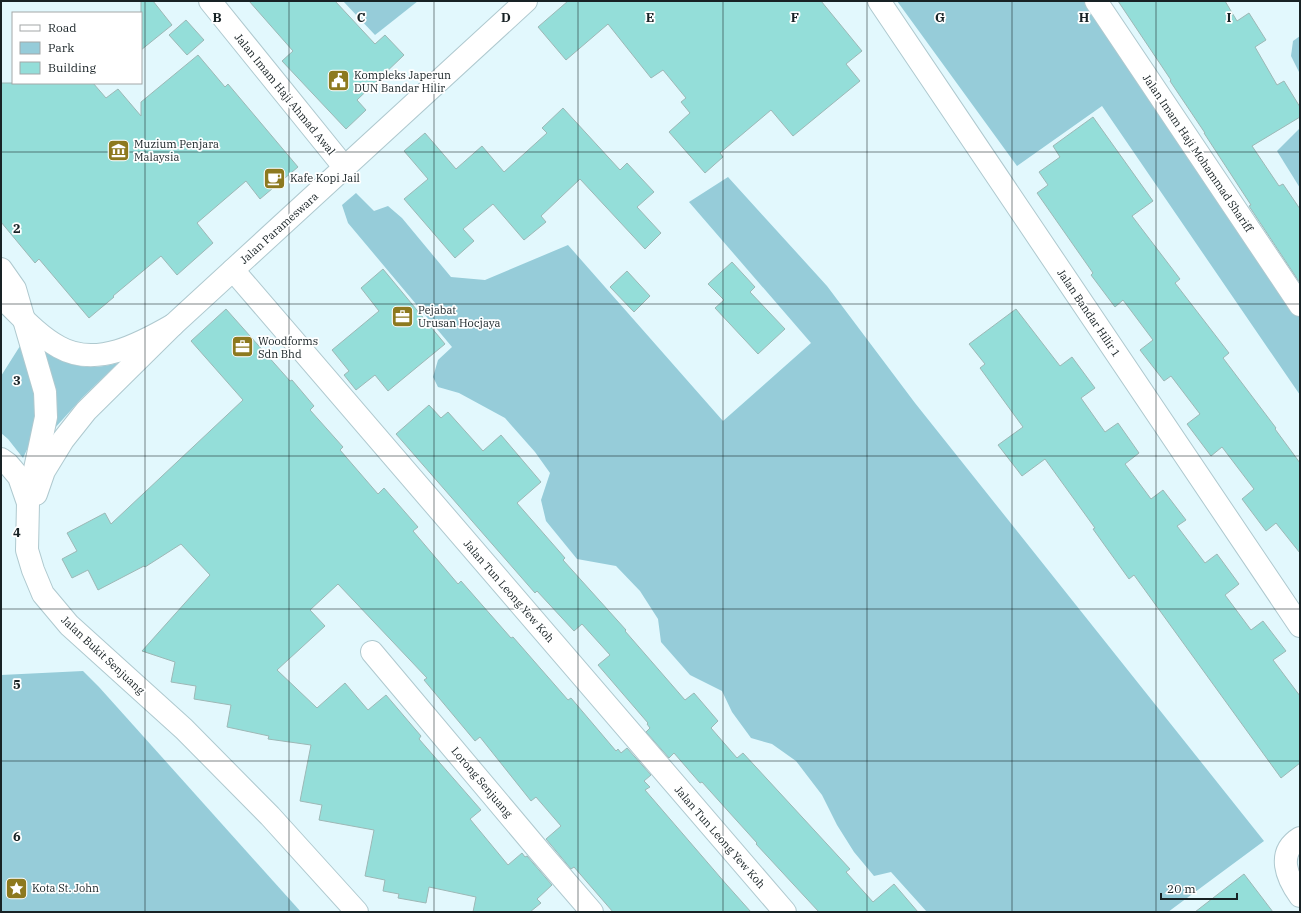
<svg xmlns="http://www.w3.org/2000/svg" width="1301" height="913" font-family="'IBM Plex Serif',serif">
	<style>
		.green { fill: #96ccd9 }
		.building { fill: #94ded9; stroke: #9db8b6 }
		.lines { fill: none; stroke-linecap: round; stroke-linejoin: round }
		.street-casing { stroke: #afc9cf; stroke-width: 24 }
		.secondary-casing { stroke: #afc9cf; stroke-width: 24 }
		.primary-casing { stroke: #afc9cf; stroke-width: 24 }
		.street { stroke: #fff; stroke-width: 22 }
		.secondary { stroke: #fff; stroke-width: 22 }
		.primary { stroke: #fff; stroke-width: 22 }
		.grid { fill: none; stroke: #182225; stroke-width: 1; stroke-opacity: 0.55 }
		.labels { text-anchor: middle; dominant-baseline: central; stroke-width: 3.5; stroke-linejoin: round; paint-order: stroke }
		.poi-label { font-size: 11px; fill: #182225; stroke: #fff; text-anchor: start }
		.street-label { font-size: 11px; fill: #182225; stroke: #fff }
		.grid-label { font-size: 13px; text-anchor: middle; font-weight: bold; fill: #182225; stroke: #fff; stroke-width: 3.5; stroke-linejoin: round; paint-order: stroke }
	</style>
	<rect width="100%" height="100%" fill="#e2f8fd"/>
	<g class="green">
		<path d="M343,1h75l-43,34z"/>
		<path d="M897,1h194l209,314v80l-198,-289 -85,60z"/>
		<path d="M1300,36v38l-9,-18 2,-15z"/>
		<path d="M1300,128v60l-23,-37z"/>
		<path d="M728,177l99,109 88,117 349,438 -96,71h-241l-36,-40 -17,4 -20,-24 -17,-27 -15,-30 -26,-34 -24,-17 -21,-6 -19,-26 -10,-21 -32,-16 -29,-33 -3,-23 -18,-28 -24,-25 -39,-7 -31,-38 -5,-21 9,-27 -15,-21 -30,-34 -46,-25 -21,-6 -5,-10 5,-17 14,-13 -104,-124 -6,-18 14,-12 18,18 14,-5 14,12 49,59 34,3 83,-35 155,176 88,-78 -122,-141z"/>
		<path d="M20,346l14,32 3,32 -5,29 -9,19 -15,-19 -7,-6v-57z"/>
		<path d="M43,349c26,18 44,22 75,14l-36,35 -28,31z"/>
		<path d="M83,671l16,16 202,225h-300v-237z"/>
	</g>
	<g class="building">
		<path d="M141,1h12l19,24 -31,25z"/>
		<path d="M249,1h86l40,43 10,-9 19,20 -47,45 9,10 -20,19 -64,-68 11,-10z"/>
		<path d="M568,1h253l41,50 -16,13 14,17 -67,55 -22,-26 -51,43 3,4 -18,16 -36,-41 21,-19 -9,-11 5,-4 -23,-28 -12,8 -43,-54 -42,36 -28,-33z"/>
		<path d="M1118,1h107l12,20 12,-8 17,27 -11,7 22,38 7,-4 16,26v10l-48,29 27,40 4,-2 17,25v74l-51,-77 2,-1 -47,-72h1l-35,-52 1,-1z"/>
		<path d="M186,20l18,20 -17,15 -18,-20z"/>
		<path d="M198,55l27,32 3,-3 70,83 -38,32 -14,-18 -49,42 16,20 -36,32 -16,-19 -48,40 1,1 -25,21 -50,-59 -4,4 -34,-41v-139h92l13,15 12,-9 23,27v-14z"/>
		<path d="M563,108l57,62 7,-7 27,29 -17,15 24,26 -16,16 -65,-70 -39,37 5,6 -22,18 -31,-36 -30,25 11,12 -19,17 -51,-59 24,-20 -24,-28 21,-18 31,36 26,-23 22,26 43,-39 -5,-5z"/>
		<path d="M1093,117l60,84 -21,15 48,63 -5,4 54,70 -6,5 53,70 -1,1 25,34v90l-24,-30 -10,8 -24,-32 12,-10 -32,-42 -11,9 -24,-32 13,-10 -29,-38 -7,5 -24,-31 13,-10 -30,-40 -8,7 -24,-32 2,-2 -56,-80 11,-8 -9,-13 21,-15 -7,-11z"/>
		<path d="M732,262l23,25 -5,5 35,37 -27,25 -43,-46 9,-8 -16,-16z"/>
		<path d="M383,269l62,75 -57,47 -13,-16 -19,15 -12,-15 5,-4 -17,-21 47,-39 -18,-23z"/>
		<path d="M627,271l23,25 -16,16 -24,-25z"/>
		<path d="M226,309l64,72 2,-1 22,26 -4,4 33,37 -3,3 38,44 6,-6 34,39 -5,4 45,53 3,-3 50,57 2,-1 55,63 3,-2 45,53 2,-2 3,4 6,-5 24,27 -7,6 6,6 -5,3 81,94 25,28h-138l-39,-45 -3,2 -25,-30 15,-13 -25,-29 -5,4 -51,-64 -5,4 -51,-61 3,-2 -89,-94 -28,26 15,16 -48,44 40,38 28,-25 23,27 18,-15 35,41 -2,3 62,71 -11,9 38,46 14,-12 3,4 2,-1 25,29 -15,14 4,4 -11,9h-57l3,-15 -47,-10 -3,16 -28,-5 1,-4 -16,-3 2,-11 -20,-4 9,-46 -55,-10 3,-15 -22,-4 11,-56 -43,-6 1,-3 -42,-9 4,-22 -37,-6 2,-13 -25,-4 4,-20 -33,-11 68,-76 -29,-31 -36,23 -1,-1 -46,24 -10,-20 -16,8 -10,-19 15,-8 -10,-18 38,-20 6,11 132,-124 -52,-59z"/>
		<path d="M1016,309l44,57 12,-9 23,31 -14,10 24,34 13,-9 21,30 -14,11 26,35 12,-9 23,30 -9,6 28,37 12,-9 22,30 -14,11 26,35 12,-9 23,30 -13,9 27,36v67l-19,15 -147,-203 -5,4 -36,-50 2,-1 -50,-69 -23,17 -24,-31 25,-18 -43,-59 5,-4 -16,-20z"/>
		<path d="M429,405l12,13 7,-6 35,39 18,-16 40,47 -24,21 48,55 -2,2 63,70 -1,1 60,69 9,-7 24,28 -7,7 26,30 6,-5 107,116 -4,3 27,30 21,-18 24,28h-99l-63,-68 1,-1 -29,-32 -26,-29 -2,1 -26,-30 -5,5 -23,-26 4,-4 -3,-4 1,-1 -50,-58 12,-10 -28,-31 -8,7 -37,-40 -2,2 -139,-159z"/>
		<path d="M1244,874l29,38h-78z"/>
	</g>
	<g class="lines">
		<defs>
			<g id="street">
				<path d="M210,1l135,167"/>
				<path d="M879,1l421,625"/>
				<path d="M1096,1l204,304"/>
				<path d="M233,270l552,642"/>
				<path d="M372,652l169,201 51,59"/>
				<path d="M1300,838c-24,15 -13,40 0,58"/>
			</g>
			<path id="secondary" d="M36,494l8,-23 19,-31 23,-29 87,-86 353,-324"/>
			<g id="primary">
				<path d="M1,269l14,20 30,103 1,25 -18,85"/>
				<path d="M1,297c18,17 36,38 58,50 37,21 81,-3 114,-22"/>
				<path d="M1,459l7,5 11,13 9,26 -1,47 6,20 10,24 26,31 115,104 86,87 87,96"/>
			</g>
		</defs>
		<use href="#street" class="street-casing"/>
		<use href="#secondary" class="secondary-casing"/>
		<use href="#primary" class="primary-casing"/>
		<use href="#street" class="street"/>
		<use href="#secondary" class="secondary"/>
		<use href="#primary" class="primary"/>
	</g>
	<path class="grid" d="M145,1v911M289,1v911M434,1v911M578,1v911M723,1v911M867,1v911M1012,1v911M1156,1v911M1,152h1299M1,304h1299M1,456h1299M1,609h1299M1,761h1299"/>
	<defs>
		<symbol id="civic-square" viewBox="-11 -11 22 22"><rect x="-9" y="-9" width="18" height="18" rx="4" fill="#8d791f" stroke="#fff"/><path d="M-.6-6.5H3V-4.5H.6V-3L4-1V1h2V6H-6V1h2V-1L-.6-3ZM-1.2 2.5V6h2.4V2.5Z" fill="#fff"/></symbol>
		<symbol id="museum-square" viewBox="-11 -11 22 22"><rect x="-9" y="-9" width="18" height="18" rx="4" fill="#8d791f" stroke="#fff"/><path d="M0-6L6-3V-2H-6V-3ZM-5-1h2V3h-2ZM-1-1h2V3h-2ZM3-1h2V3H3ZM-6 4H6V6H-6Z" fill="#fff"/></symbol>
		<symbol id="cafe-square" viewBox="-11 -11 22 22"><rect x="-9" y="-9" width="18" height="18" rx="4" fill="#8d791f" stroke="#fff"/><path d="M-5.5-4.5H6V0H3Q3 3.5 0 3.5H-2.5Q-5.5 3.5-5.5 0ZM3-3.2v2h1.7v-2ZM-6 4.5H4V6H-6Z" fill="#fff"/></symbol>
		<symbol id="office-square" viewBox="-11 -11 22 22"><rect x="-9" y="-9" width="18" height="18" rx="4" fill="#8d791f" stroke="#fff"/><path d="M-6-3h4V-5.5h4V-3h4V5H-6ZM-1-4.5V-3h2v-1.5ZM-6 0V1H6V0Z" fill="#fff"/></symbol>
		<symbol id="sight-square" viewBox="-11 -11 22 22"><rect x="-9" y="-9" width="18" height="18" rx="4" fill="#8d791f" stroke="#fff"/><path d="M0-6L1.8-2.2L6-1.7L2.9 1.2L3.7 5.4L0 3.3L-3.7 5.4L-2.9 1.2L-6-1.7L-1.8-2.2Z" fill="#fff"/></symbol>
	</defs>
	<g fill-rule="evenodd">
		<use href="#civic-square" x="326" y="68" width="25" height="25"/>
		<use href="#museum-square" x="106" y="138" width="25" height="25"/>
		<use href="#cafe-square" x="262" y="166" width="25" height="25"/>
		<use href="#office-square" x="390" y="304" width="25" height="25"/>
		<use href="#office-square" x="230" y="334" width="25" height="25"/>
		<use href="#sight-square" x="4" y="876" width="25" height="25"/>
	</g>
	<g class="labels">
		<g class="poi-label">
			<text x="354" y="75">Kompleks Japerun<tspan x="354" dy="13">DUN Bandar Hilir</tspan></text>
			<text x="134" y="144">Muzium Penjara<tspan x="134" dy="13">Malaysia</tspan></text>
			<text x="290" y="178">Kafe Kopi Jail</text>
			<text x="418" y="310">Pejabat<tspan x="418" dy="13">Urusan Hocjaya</tspan></text>
			<text x="258" y="341">Woodforms<tspan x="258" dy="13">Sdn Bhd</tspan></text>
			<text x="32" y="888">Kota St. John</text>
		</g>
		<g class="street-label">
			<text transform="translate(285 94) rotate(51)">Jalan Imam Haji Ahmad Awal</text>
			<text transform="translate(1198 153) rotate(56)">Jalan Imam Haji Mohammad Shariff</text>
			<text transform="translate(279 228) rotate(-42)">Jalan Parameswara</text>
			<text transform="translate(1089 313) rotate(56)">Jalan Bandar Hilir 1</text>
			<text transform="translate(509 591) rotate(49)">Jalan Tun Leong Yew Koh</text>
			<text transform="translate(103 655) rotate(43)">Jalan Bukit Senjuang</text>
			<text transform="translate(482 782) rotate(50)">Lorong Senjuang</text>
			<text transform="translate(720 837) rotate(49)">Jalan Tun Leong Yew Koh</text>
		</g>
	</g>
	<g class="grid-label">
		<text x="217" y="22">B</text>
		<text x="361" y="22">C</text>
		<text x="506" y="22">D</text>
		<text x="650" y="22">E</text>
		<text x="795" y="22">F</text>
		<text x="940" y="22">G</text>
		<text x="1084" y="22">H</text>
		<text x="1229" y="22">I</text>
		<text x="17" y="233">2</text>
		<text x="17" y="385">3</text>
		<text x="17" y="537">4</text>
		<text x="17" y="689">5</text>
		<text x="17" y="841">6</text>
	</g>
	<rect width="1301" height="913" fill="none" stroke="#182225" stroke-width="4"/>
	<rect x="12" y="12" width="130" height="72" fill="#ffffff" stroke="#a3a7a8"/>
	<rect x="20" y="25" width="20" height="6" fill="#ffffff" stroke="#a3a7a8"/>
	<text x="48" y="32" font-size="12" fill="#182225">Road</text>
	<rect x="20" y="42" width="20" height="12" fill="#96ccd9" stroke="#a3a7a8"/>
	<text x="48" y="52" font-size="12" fill="#182225">Park</text>
	<rect x="20" y="62" width="20" height="12" fill="#94ded9" stroke="#a3a7a8"/>
	<text x="48" y="72" font-size="12" fill="#182225">Building</text>
	<path d="M1161 893v6h76v-6" fill="none" stroke="#182225" stroke-width="2"/>
	<text x="1167" y="893" font-size="12" fill="#182225" stroke="#ffffff" stroke-width="3" paint-order="stroke">20 m</text>
</svg>
